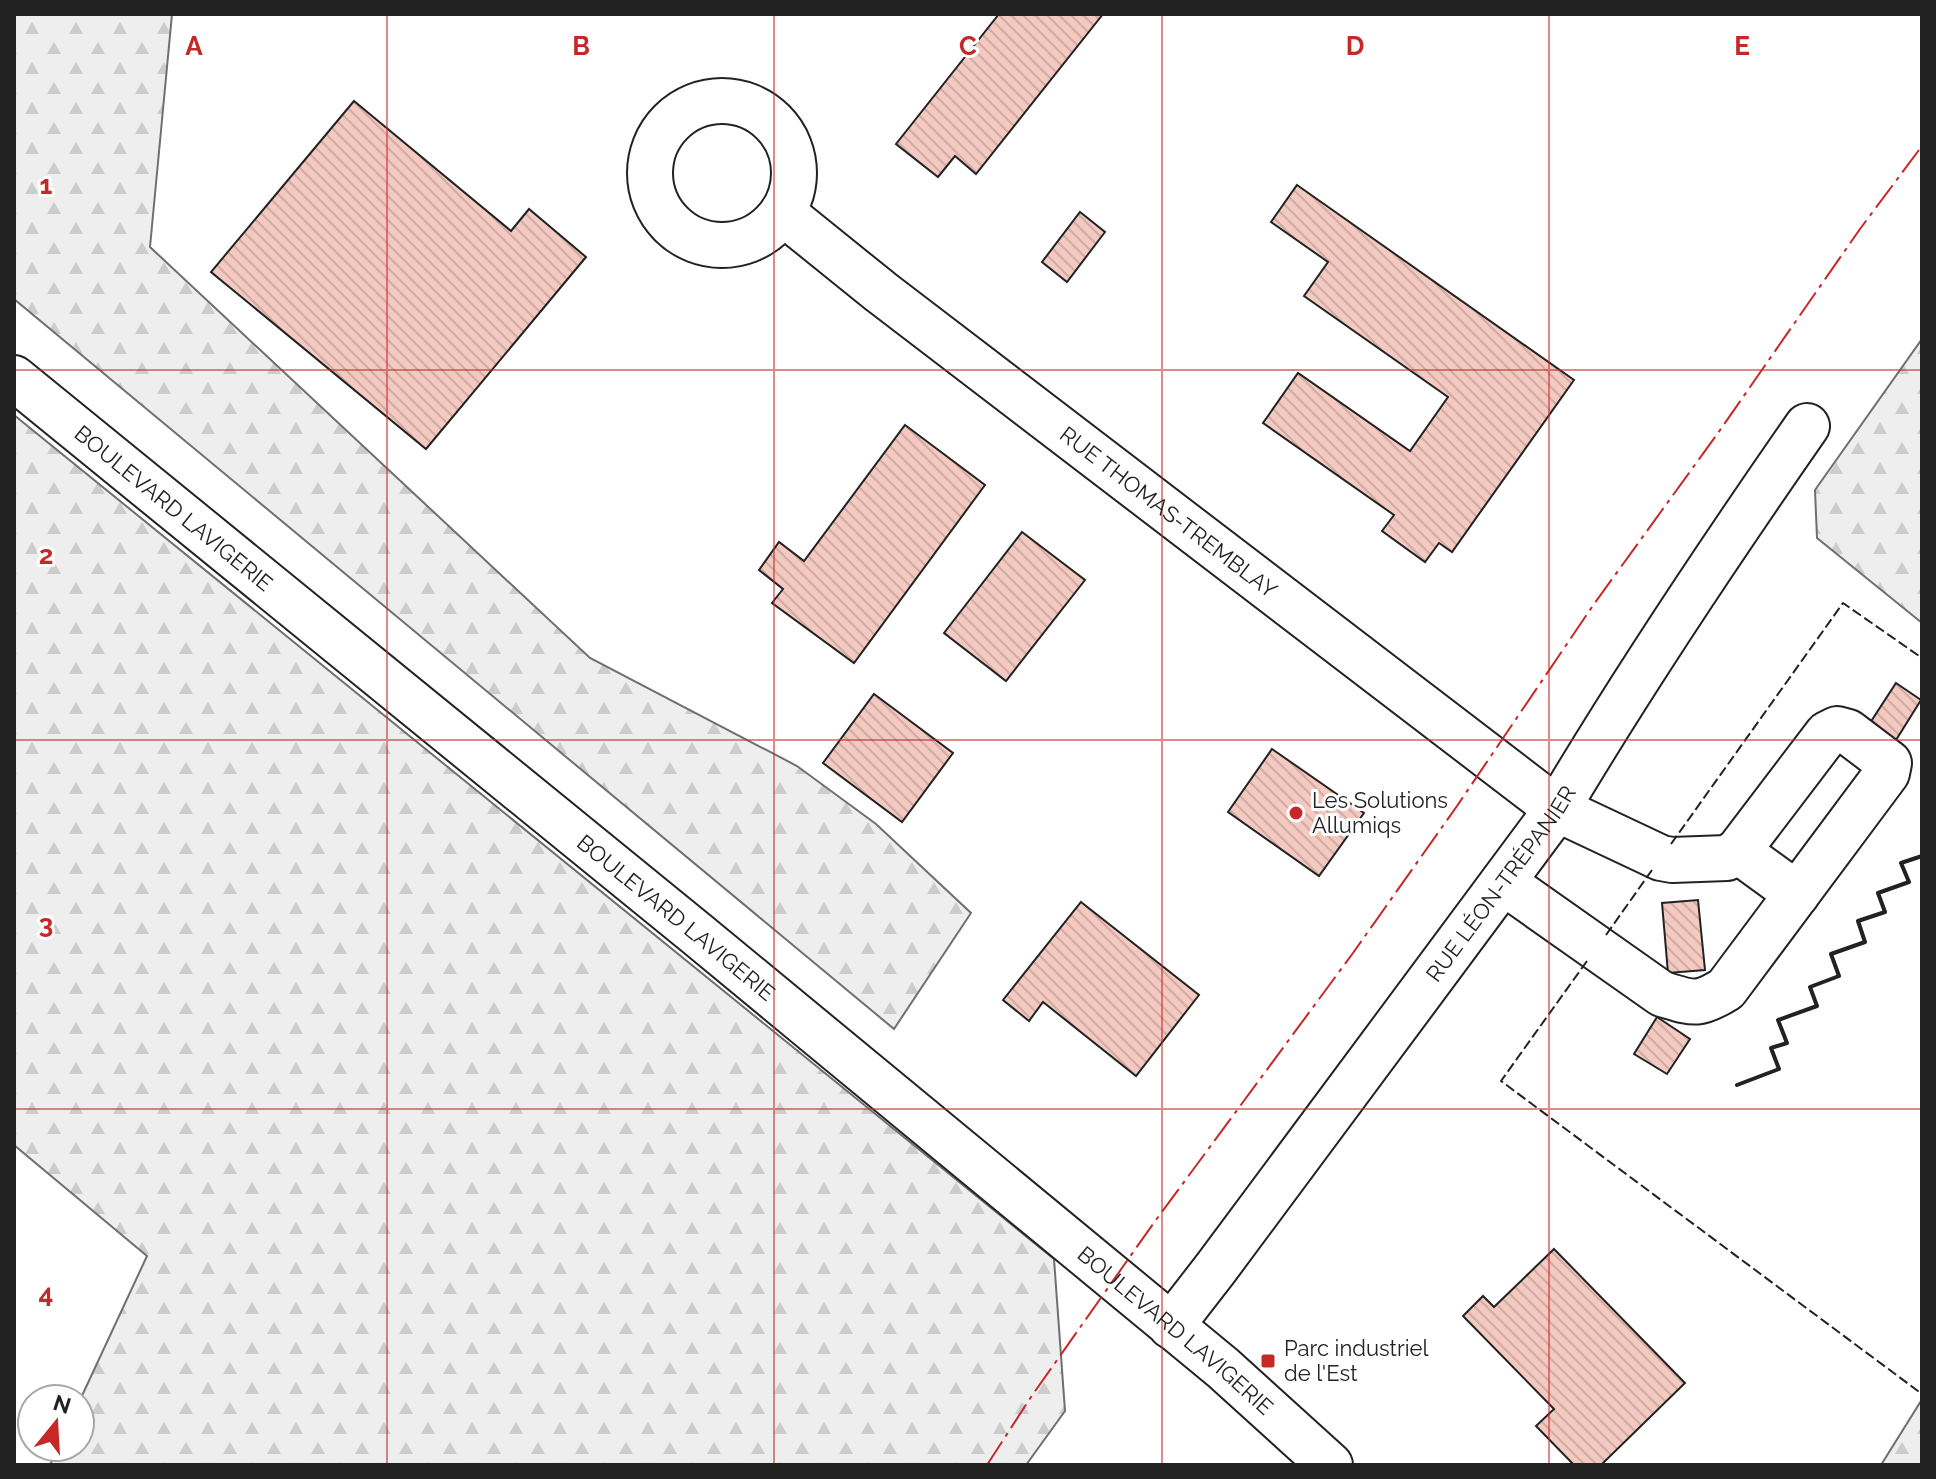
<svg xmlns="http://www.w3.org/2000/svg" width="1936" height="1479" font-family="Raleway,sans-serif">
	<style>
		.forest { fill: url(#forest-firs); stroke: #6f6f6f; stroke-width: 2 }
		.building { fill: url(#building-back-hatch); stroke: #222; stroke-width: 2 }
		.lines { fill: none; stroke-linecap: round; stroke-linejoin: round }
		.minor-casing { stroke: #222; stroke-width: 48 }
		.minor { stroke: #fff; stroke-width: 44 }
		.fence { stroke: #222; stroke-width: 2; stroke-dasharray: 10 4; stroke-linecap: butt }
		.wall { stroke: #222; stroke-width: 4 }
		.power { stroke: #c62828; stroke-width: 2; stroke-dasharray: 28 6 4 6; stroke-linecap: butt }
		.grid { fill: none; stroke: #c62828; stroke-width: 2; stroke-opacity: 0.55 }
		.poi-dot { fill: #c62828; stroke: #fff; stroke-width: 3 }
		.labels { text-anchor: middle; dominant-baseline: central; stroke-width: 6; stroke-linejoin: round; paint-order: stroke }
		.street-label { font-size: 22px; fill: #222; stroke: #fff }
		.poi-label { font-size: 22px; fill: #222; stroke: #fff; text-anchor: start }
		.grid-label { font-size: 26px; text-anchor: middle; font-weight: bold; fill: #c62828; stroke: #fff; stroke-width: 6; stroke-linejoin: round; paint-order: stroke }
	</style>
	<defs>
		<pattern id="forest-firs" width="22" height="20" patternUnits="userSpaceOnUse" patternTransform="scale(2)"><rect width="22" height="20" fill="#eee"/><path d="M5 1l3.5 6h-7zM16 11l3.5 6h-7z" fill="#ccc"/></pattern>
		<pattern id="building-back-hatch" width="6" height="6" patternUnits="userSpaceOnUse" patternTransform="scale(2)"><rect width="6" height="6" fill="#f3c9c0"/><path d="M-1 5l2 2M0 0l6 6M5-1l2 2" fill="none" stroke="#d0aca5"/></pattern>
	</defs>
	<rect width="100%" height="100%" fill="#fff"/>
	<g class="forest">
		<path d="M14,14h158l-22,233 440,411 207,108 79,58 95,89 -77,116 -880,-730z"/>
		<path d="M1922,339v284l-105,-85 -2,-48z"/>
		<path d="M14,415l1040,844 11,152 -39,54h-976l8,-18h22v-47l67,-144 -133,-111z"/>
		<path d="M1921,1401l1,64h-41z"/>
	</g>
	<g class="building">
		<path d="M999,14h104l-127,160 -21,-18 -17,21 -42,-33z"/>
		<path d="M354,101l157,130 18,-22 57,48 -160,192 -215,-177z"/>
		<path d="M1297,185l277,195 -122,172 -13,-9 -14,19 -43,-31 12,-16 -131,-92 35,-50 112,78 38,-54 -144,-101 24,-34 -57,-40z"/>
		<path d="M1080,212l25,20 -38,50 -25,-20z"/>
		<path d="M905,425l80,60 -131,178 -82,-60 11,-14 -24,-19 20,-28 25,19z"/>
		<path d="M1022,532l63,48 -79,101 -62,-48z"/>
		<path d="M1896,683l25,17 -25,40 -26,-17z"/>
		<path d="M874,694l79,59 -51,69 -79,-59z"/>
		<path d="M1272,749l92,64 -45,63 -91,-64z"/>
		<path d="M1698,900l7,70 -37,3 -6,-70z"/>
		<path d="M1081,902l118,93 -63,81 -93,-74 -14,19 -26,-21z"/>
		<path d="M1657,1017l33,22 -23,35 -33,-20z"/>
		<path d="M1554,1249l131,134 -84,82h-27l-38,-39 18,-17 -91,-93 20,-20 11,11z"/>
	</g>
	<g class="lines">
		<defs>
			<g id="minor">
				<circle cx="722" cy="173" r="72"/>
				<path id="s1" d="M783,213l98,79 676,517 104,49 11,2 55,-2 11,-7 89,-117 10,-5 11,3 41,31 -2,10 -161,216c-29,18 -33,14 -64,5l-159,-112"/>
				<path id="s2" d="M14,378l683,556 526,434 107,97"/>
				<path d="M1738,851l59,43"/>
				<path id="s3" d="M1171,1326l45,-58 341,-459c78,-131 163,-258 250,-383"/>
			</g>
		</defs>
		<use href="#minor" class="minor-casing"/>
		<use href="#minor" class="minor"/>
		<g class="fence">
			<path d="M1671,844l172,-241 79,55"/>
			<path d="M1606,935l46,-65"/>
			<path d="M1587,961l-86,120 421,313"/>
		</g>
		<path class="wall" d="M1737,1085l42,-16 -8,-21 16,-5 -9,-23 39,-14 -7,-19 29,-11 -8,-22 34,-12 -7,-21 27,-9 -7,-19 31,-11 -8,-19 21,-7"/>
		<path class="power" d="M987,1465l44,-68 122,-173 200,-271 104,-147 137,-202 124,-171 142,-204 62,-83"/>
	</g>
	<path class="grid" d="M387,14v1451M774,14v1451M1162,14v1451M1549,14v1451M14,370h1908M14,740h1908M14,1109h1908"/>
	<g class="poi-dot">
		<circle cx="1296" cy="813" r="8"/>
		<rect x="1260" y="1353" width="16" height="16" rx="4"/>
	</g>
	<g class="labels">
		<g class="street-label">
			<text stroke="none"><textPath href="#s2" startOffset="206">BOULEVARD LAVIGERIE</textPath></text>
			<text stroke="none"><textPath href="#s1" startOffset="488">RUE THOMAS-TREMBLAY</textPath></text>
			<text stroke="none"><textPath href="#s3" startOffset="552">RUE LÉON-TRÉPANIER</textPath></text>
			<text stroke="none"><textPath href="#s2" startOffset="854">BOULEVARD LAVIGERIE</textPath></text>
			<text stroke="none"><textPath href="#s2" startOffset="1502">BOULEVARD LAVIGERIE</textPath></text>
		</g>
		<g class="poi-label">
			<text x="1312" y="800">Les Solutions<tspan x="1312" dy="25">Allumiqs</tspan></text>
			<text x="1284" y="1348">Parc industriel<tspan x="1284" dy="25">de l'Est</tspan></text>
		</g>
	</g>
	<g class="grid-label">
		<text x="194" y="55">A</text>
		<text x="581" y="55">B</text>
		<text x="968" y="55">C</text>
		<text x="1355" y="55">D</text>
		<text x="1742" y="55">E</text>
		<text x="46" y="194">1</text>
		<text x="46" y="564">2</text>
		<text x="46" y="933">3</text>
		<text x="46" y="1303">4</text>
	</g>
	<rect width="1936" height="1479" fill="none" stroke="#222222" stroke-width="32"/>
	<g transform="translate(56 1423) rotate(18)"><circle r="38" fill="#ffffff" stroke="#a7a7a7" stroke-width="2"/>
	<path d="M0-6L14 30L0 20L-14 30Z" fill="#c62828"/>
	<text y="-12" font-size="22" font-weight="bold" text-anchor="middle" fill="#222222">N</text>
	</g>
</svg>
